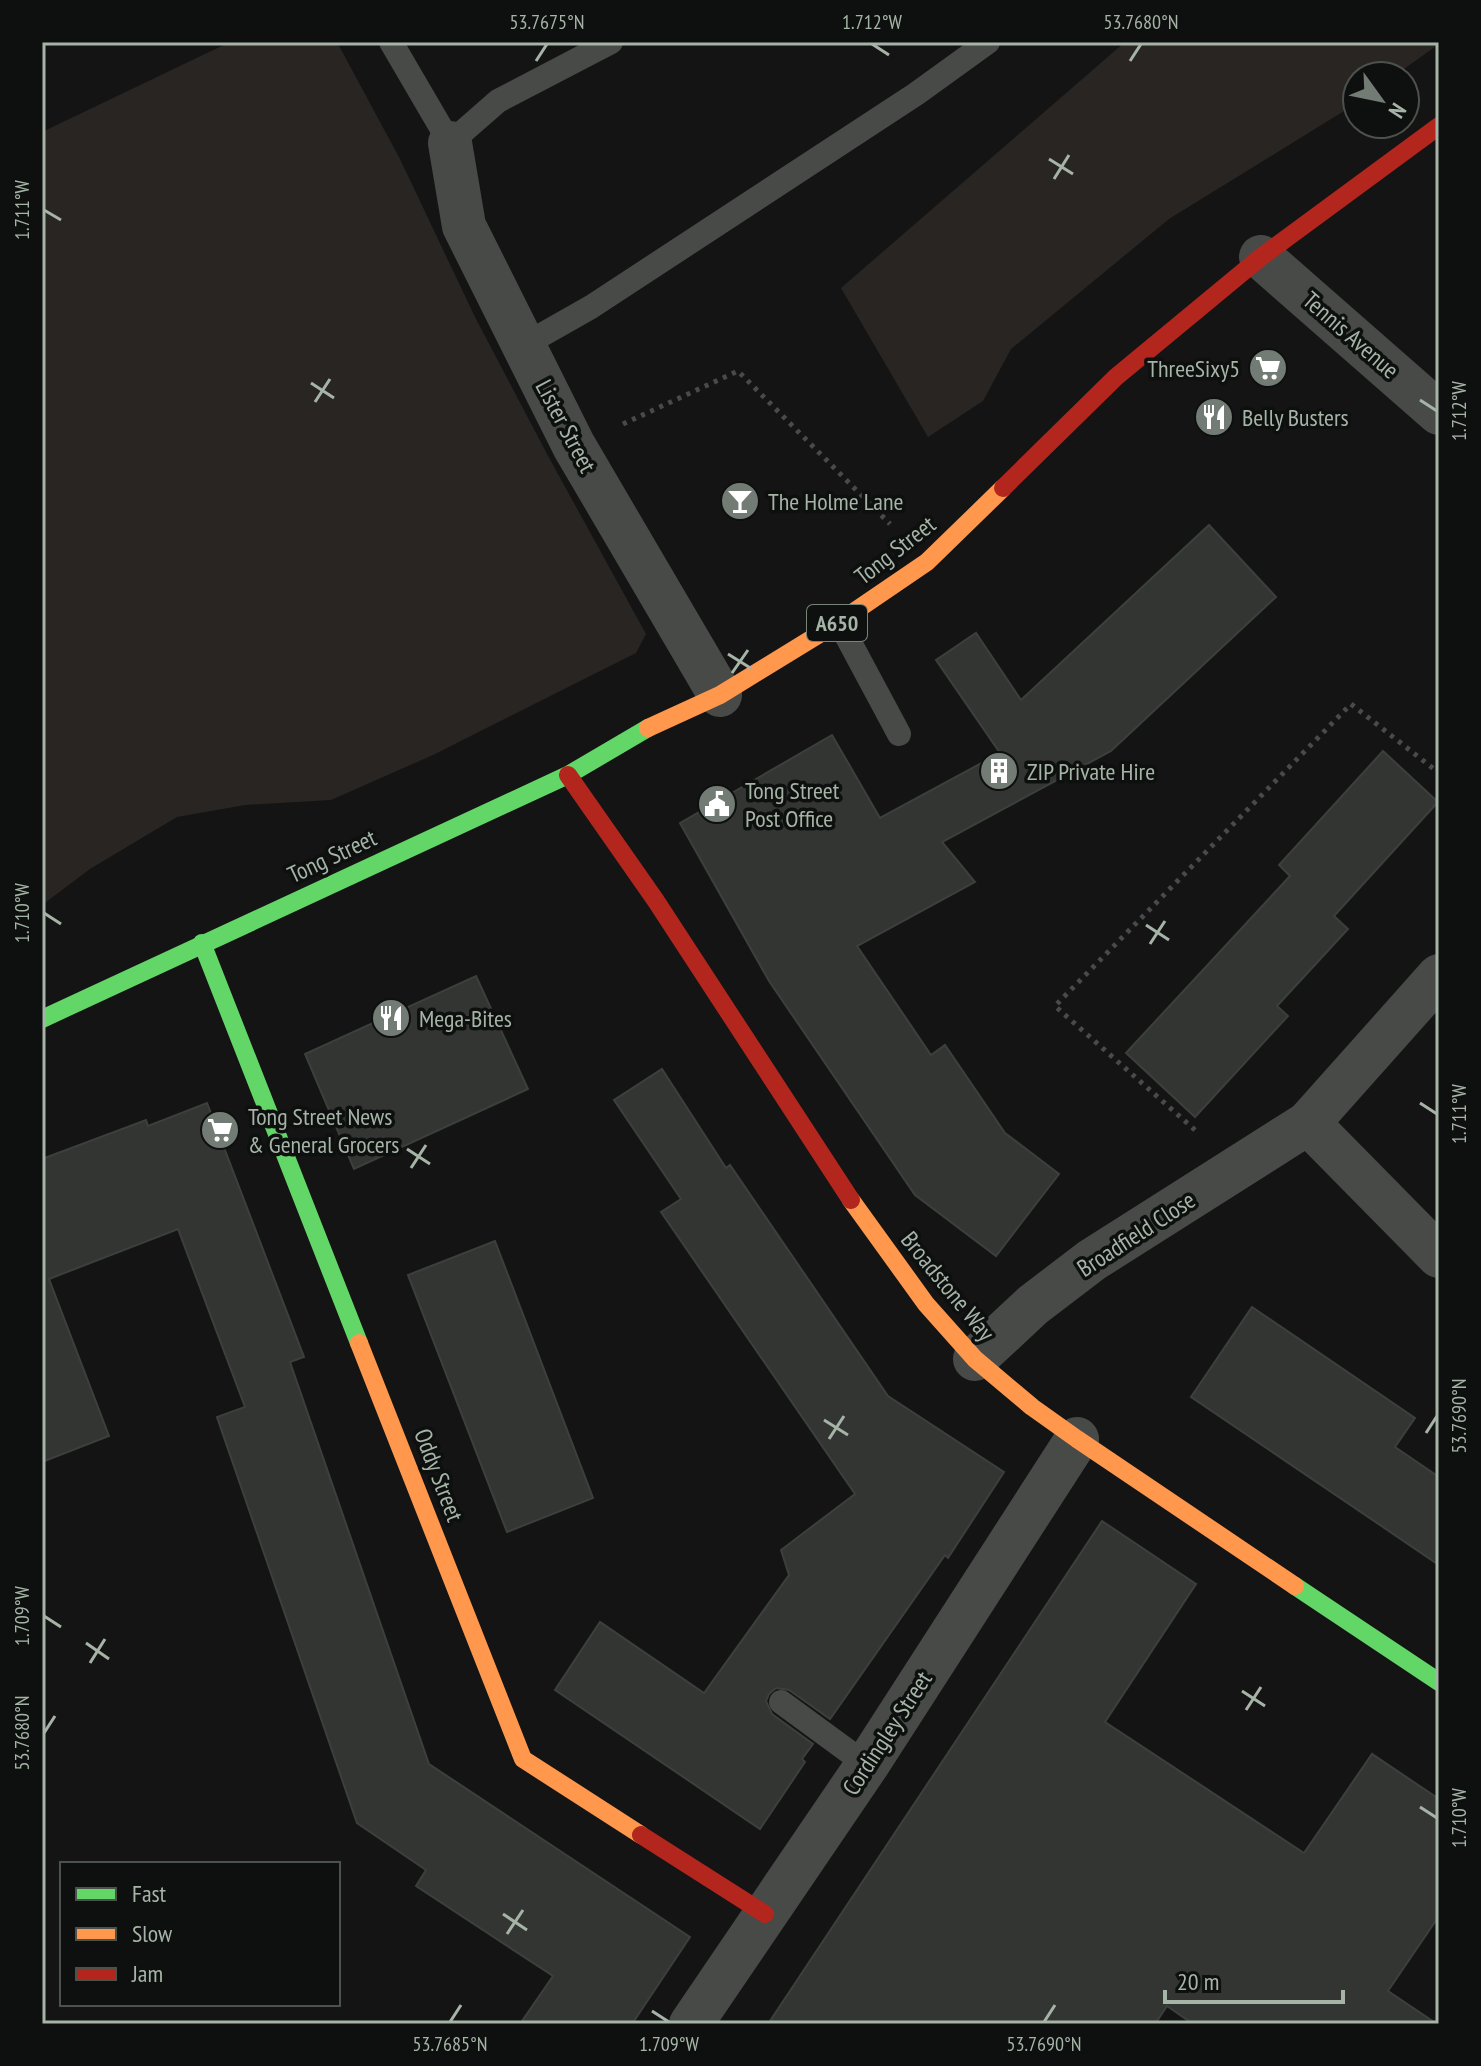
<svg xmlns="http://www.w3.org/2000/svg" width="1481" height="2066" font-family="'PT Sans Narrow',sans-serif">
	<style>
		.green { fill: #292522 }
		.building { fill: #333533; stroke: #3c403d; stroke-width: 2 }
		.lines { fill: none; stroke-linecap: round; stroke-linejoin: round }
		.path { stroke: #484b49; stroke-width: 5; stroke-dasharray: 4 6; stroke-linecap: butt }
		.lane { stroke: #474a47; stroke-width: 24 }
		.street { stroke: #474a47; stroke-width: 44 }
		.fast { stroke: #63d668; stroke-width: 18 }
		.slow { stroke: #ff974d; stroke-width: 18 }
		.jam { stroke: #b3261e; stroke-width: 18 }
		.ticks { fill: none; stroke: #a6b4a7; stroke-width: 3 }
		.labels { text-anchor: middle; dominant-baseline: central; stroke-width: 7; stroke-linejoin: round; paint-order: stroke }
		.shield { fill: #0e100f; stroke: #788379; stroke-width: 2 }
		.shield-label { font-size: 22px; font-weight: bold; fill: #a6b4a7 }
		.street-label { font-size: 24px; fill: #a6b4a7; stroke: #0e100f }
		.poi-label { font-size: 24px; fill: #a6b4a7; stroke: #0e100f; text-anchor: start }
		.neatline { fill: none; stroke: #a6b4a7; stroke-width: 3 }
		.ticks-label { font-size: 20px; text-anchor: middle; fill: #a6b4a7 }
	</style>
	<rect width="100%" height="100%" fill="#141414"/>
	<g class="green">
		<path d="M230,42h107l63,117 75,158 72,137 99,180 -10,19 -203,102 -102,45 -86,5 -68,12 -87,52 -48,36v-773z"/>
		<path d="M1125,42l314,2 -45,32h-37v27l-188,116 -158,130 -28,52 -55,36 -87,-149z"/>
	</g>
	<g class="building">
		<path d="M1209,525l67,72 -165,154 -169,91 33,40 -118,64 74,109 14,-10 60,88 54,41 -63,82 -81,-61 -146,-214 -89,-158 152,-88 48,83 120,-65 -64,-93 40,-27 45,67z"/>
		<path d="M1383,751l55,51 -104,114 14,13 -71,77 11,10 -93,101 -69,-64 164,-177 -11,-11z"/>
		<path d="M476,976l52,113 -174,80 -49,-115z"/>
		<path d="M662,1069l64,99 4,-3 158,231 116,76 -56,86 -3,-3 -115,164 -41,-29 -13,-2 -7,6 -3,7 6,13 41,30 -11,15 3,3 -45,67 -205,-139 45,-68 104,71 85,-118 -8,-25 74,-56 -194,-282 20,-13 -67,-99z"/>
		<path d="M207,1103l97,254 -14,5 139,402 261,173 -58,87h-112l33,-48 -137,-90 10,-16 -69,-47 -140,-406 28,-10 -67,-178 -129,50 60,157 -67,26v-303l104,-39 2,6z"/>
		<path d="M495,1241l98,257 -86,34 -99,-257z"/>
		<path d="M1252,1307l163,111 -20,29 44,30v88l-248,-168z"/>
		<path d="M1102,1521l94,63 -91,138 199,131 68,-99 67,45v117l-51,75 49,33h-244l-26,-18 -12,18h-387z"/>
	</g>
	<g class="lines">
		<g class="path">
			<path d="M623,424l115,-53 152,153"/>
			<path d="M1195,1130l-140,-124 296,-302 88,69"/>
		</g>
		<g class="lane">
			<path d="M391,42l59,101 48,-42 113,-59"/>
			<path d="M524,345l67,-38 325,-213 72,-52"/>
			<path d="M839,622l60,112"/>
			<path d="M781,1702l86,63"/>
		</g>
		<g class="street">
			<path d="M450,143l14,83 110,220 146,249"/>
			<path d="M1261,257l178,156"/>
			<path d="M1308,1123l131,133"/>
			<path d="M975,1359l58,-54 59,-45 216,-137 131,-147"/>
			<path d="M691,2024l176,-259 210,-326"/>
		</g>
		<g class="fast">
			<path d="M202,943l157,400"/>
			<path d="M42,1019l526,-244 80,-47"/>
			<path d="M1295,1586l144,96"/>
		</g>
		<g class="slow">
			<path d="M648,728l72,-33 119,-73 88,-60 76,-74"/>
			<path d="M851,1200l75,104 49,55 57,48 45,32 218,147"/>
			<path d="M359,1343l164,416 118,76"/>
		</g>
		<g class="jam">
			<path d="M1003,488l113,-111 145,-120 178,-131"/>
			<path d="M568,775l88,126 195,299"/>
			<path d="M641,1835l124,79"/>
		</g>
	</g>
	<path class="ticks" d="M872,44l17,11M536,61l11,-17M1130,61l11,-17M1049,159l24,15M1054,179l15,-24M44,210l17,10M311,383l23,15M1420,400l17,11M315,402l15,-23M728,654l24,15M732,673l16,-23M44,913l17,11M1146,925l23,15M1150,944l15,-23M1420,1103l17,11M407,1149l23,15M411,1168l15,-23M824,1420l24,15M1426,1433l11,-17M829,1439l15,-23M44,1616l17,11M86,1643l23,16M90,1663l15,-24M1242,1691l23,15M1246,1710l15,-23M44,1733l11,-17M1420,1807l17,11M503,1914l24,16M507,1934l16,-24M652,2011l17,11M450,2022l11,-17M1044,2022l11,-17"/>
	<defs>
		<symbol id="supermarket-disc" viewBox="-11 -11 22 22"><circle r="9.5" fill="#737c74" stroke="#0e100f"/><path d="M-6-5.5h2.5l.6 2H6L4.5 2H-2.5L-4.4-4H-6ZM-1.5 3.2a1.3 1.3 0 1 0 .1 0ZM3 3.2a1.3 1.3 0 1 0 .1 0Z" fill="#fff"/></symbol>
		<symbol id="restaurant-disc" viewBox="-11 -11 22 22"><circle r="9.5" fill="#737c74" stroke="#0e100f"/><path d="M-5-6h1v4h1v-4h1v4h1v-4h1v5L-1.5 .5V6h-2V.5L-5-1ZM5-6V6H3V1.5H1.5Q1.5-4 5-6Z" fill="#fff"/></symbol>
		<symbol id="bar-disc" viewBox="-11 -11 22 22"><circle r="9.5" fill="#737c74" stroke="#0e100f"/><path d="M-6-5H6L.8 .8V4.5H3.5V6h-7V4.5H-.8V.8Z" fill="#fff"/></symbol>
		<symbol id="building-disc" viewBox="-11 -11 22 22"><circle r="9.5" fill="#737c74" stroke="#0e100f"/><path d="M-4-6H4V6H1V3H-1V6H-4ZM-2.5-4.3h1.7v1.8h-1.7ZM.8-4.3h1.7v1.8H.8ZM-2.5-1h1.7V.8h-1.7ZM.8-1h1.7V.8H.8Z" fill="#fff"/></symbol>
		<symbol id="civic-disc" viewBox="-11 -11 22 22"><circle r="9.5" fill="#737c74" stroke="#0e100f"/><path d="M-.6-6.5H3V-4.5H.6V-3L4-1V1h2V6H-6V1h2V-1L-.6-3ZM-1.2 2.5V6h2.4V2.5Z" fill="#fff"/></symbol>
	</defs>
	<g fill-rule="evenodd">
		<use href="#supermarket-disc" x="1246" y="346" width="44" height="44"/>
		<use href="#restaurant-disc" x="1192" y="395" width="44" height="44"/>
		<use href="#bar-disc" x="718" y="479" width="44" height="44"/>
		<use href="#building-disc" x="977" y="749" width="44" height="44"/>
		<use href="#civic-disc" x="695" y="782" width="44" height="44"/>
		<use href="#restaurant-disc" x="369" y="996" width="44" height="44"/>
		<use href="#supermarket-disc" x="198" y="1108" width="44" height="44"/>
	</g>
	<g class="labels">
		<rect class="shield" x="807" y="605" width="60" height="36" rx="6"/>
		<g class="shield-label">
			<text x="837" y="623">A650</text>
		</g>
		<g class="street-label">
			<text transform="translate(1351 335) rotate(41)">Tennis Avenue</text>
			<text transform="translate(566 426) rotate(62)">Lister Street</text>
			<text transform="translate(895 550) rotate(-38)">Tong Street</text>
			<text transform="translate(332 856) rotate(-25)">Tong Street</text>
			<text transform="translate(1136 1234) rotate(-33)">Broadfield Close</text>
			<text transform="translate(948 1286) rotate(51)">Broadstone Way</text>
			<text transform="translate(439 1475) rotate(69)">Oddy Street</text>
			<text transform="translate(887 1733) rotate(-57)">Cordingley Street</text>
		</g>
		<g class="poi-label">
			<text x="1240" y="368" text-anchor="end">ThreeSixy5</text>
			<text x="1242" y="417">Belly Busters</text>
			<text x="768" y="501">The Holme Lane</text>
			<text x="1027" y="771">ZIP Private Hire</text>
			<text x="745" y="790">Tong Street<tspan x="745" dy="28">Post Office</tspan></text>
			<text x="419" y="1018">Mega-Bites</text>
			<text x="248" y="1116">Tong Street News<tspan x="248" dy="28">&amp; General Grocers</tspan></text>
		</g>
	</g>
	<rect width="1481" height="2066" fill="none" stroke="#0e100f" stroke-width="88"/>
	<rect x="60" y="1862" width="280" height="144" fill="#0e100f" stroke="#4b524c" stroke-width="2"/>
	<rect x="76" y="1888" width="40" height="12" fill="#63d668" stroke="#4b524c" stroke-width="2"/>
	<text x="132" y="1902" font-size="24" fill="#a6b4a7">Fast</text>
	<rect x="76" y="1928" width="40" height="12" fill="#ff974d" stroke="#4b524c" stroke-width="2"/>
	<text x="132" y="1942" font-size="24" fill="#a6b4a7">Slow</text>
	<rect x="76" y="1968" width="40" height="12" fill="#b3261e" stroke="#4b524c" stroke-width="2"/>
	<text x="132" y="1982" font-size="24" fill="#a6b4a7">Jam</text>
	<g transform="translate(1381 100) rotate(123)"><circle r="38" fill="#0e100f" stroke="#4b524c" stroke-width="2"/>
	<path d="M0-6L14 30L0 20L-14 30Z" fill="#737c74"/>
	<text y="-12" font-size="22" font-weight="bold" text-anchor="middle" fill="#a6b4a7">N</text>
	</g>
	<path d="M1165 1990v12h178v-12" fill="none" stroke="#a6b4a7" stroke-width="4"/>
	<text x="1177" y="1990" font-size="24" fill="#a6b4a7" stroke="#0e100f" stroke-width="6" paint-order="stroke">20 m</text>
	<rect x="44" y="44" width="1393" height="1978" class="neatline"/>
	<g class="ticks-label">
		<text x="547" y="29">53.7675°N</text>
		<text x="872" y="29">1.712°W</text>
		<text x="1141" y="29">53.7680°N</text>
		<text transform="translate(22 210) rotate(-90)" y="7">1.711°W</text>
		<text transform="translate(1459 411) rotate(-90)" y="7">1.712°W</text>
		<text transform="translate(22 913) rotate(-90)" y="7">1.710°W</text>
		<text transform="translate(1459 1114) rotate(-90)" y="7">1.711°W</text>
		<text transform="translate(1459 1416) rotate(-90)" y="7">53.7690°N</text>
		<text transform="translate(22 1616) rotate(-90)" y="7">1.709°W</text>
		<text transform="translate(22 1733) rotate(-90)" y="7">53.7680°N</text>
		<text transform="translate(1459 1818) rotate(-90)" y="7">1.710°W</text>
		<text x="450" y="2051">53.7685°N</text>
		<text x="669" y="2051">1.709°W</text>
		<text x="1044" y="2051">53.7690°N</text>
	</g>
</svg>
